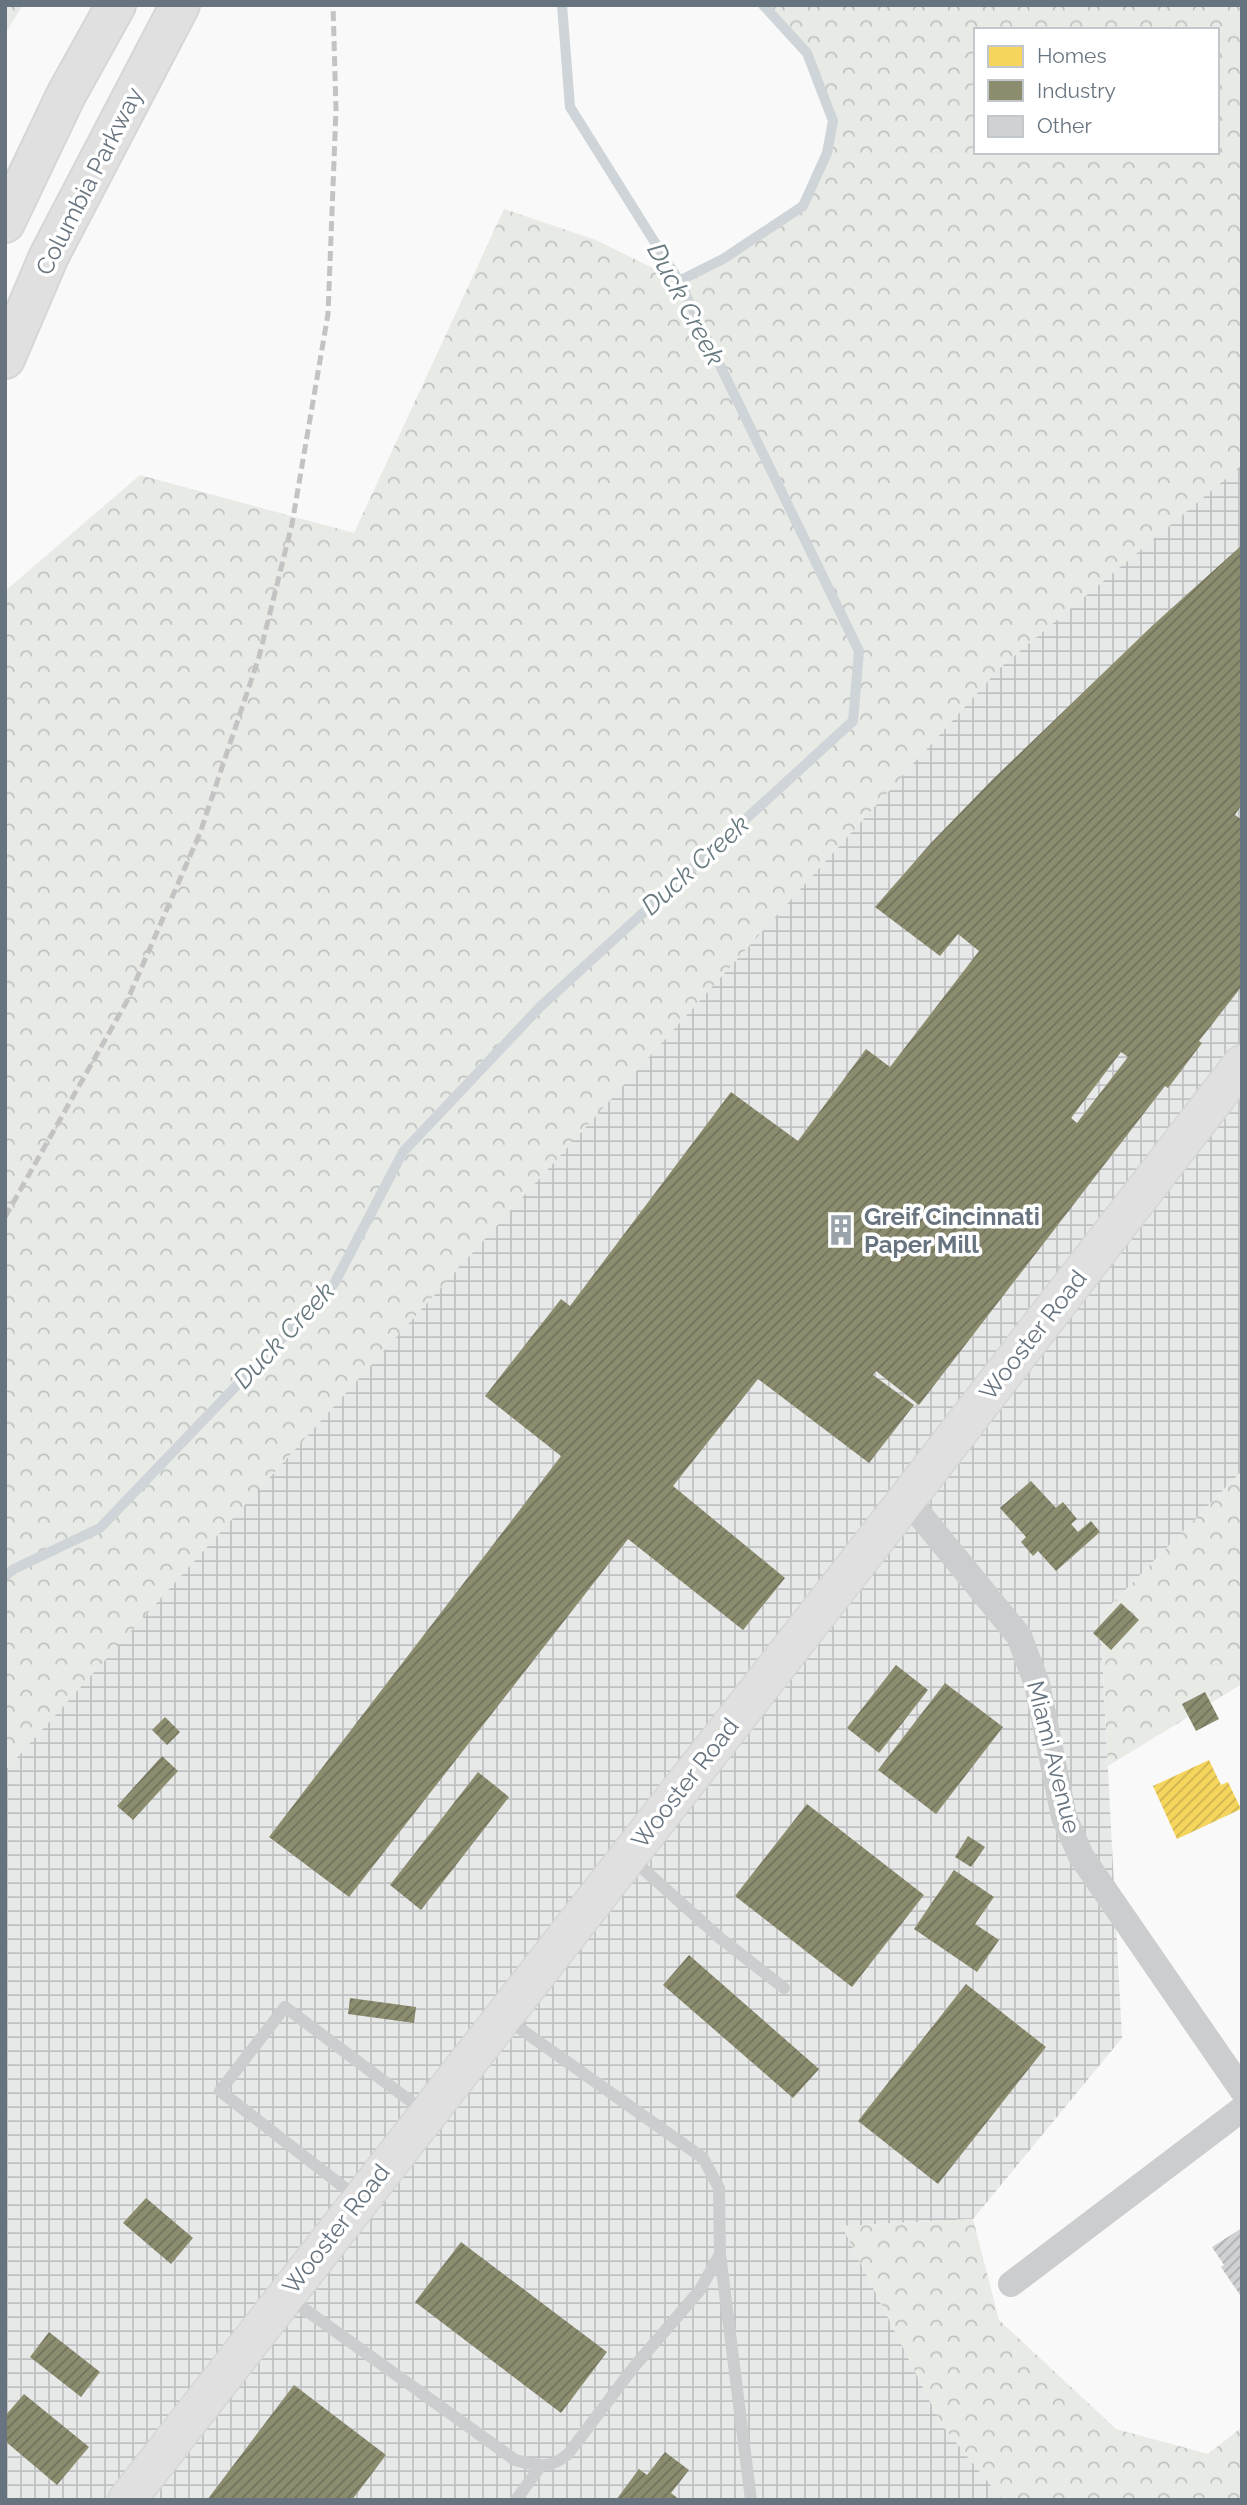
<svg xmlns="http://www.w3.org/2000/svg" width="1247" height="2505" font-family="Raleway,sans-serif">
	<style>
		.industrial { fill: url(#industrial-grid) }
		.forest { fill: url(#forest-crowns); fill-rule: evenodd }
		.homes { fill: url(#homes-hatch) }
		.industry { fill: url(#industry-hatch); fill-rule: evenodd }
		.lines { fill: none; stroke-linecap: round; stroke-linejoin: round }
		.stream { stroke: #ced4d7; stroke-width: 10 }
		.building { fill: url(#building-hatch) }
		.secondary-casing { stroke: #d5d6d6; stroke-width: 40 }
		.highway-casing { stroke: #d5d6d6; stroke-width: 42 }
		.lane { stroke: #cccdce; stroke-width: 12 }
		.street { stroke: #cccdce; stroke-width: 26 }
		.secondary { stroke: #e0e0e1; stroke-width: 37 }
		.highway { stroke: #e0e0e1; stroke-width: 38 }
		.rail { stroke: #c3c3c4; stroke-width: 5; stroke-dasharray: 10 5; stroke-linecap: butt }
		.labels { text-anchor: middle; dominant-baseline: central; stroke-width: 7; stroke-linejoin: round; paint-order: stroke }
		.street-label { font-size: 24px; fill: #67747f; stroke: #fff }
		.poi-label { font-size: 24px; font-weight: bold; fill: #67747f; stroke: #fff; text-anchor: start }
		.water-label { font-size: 26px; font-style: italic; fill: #687980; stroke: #fff }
	</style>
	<defs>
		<pattern id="industrial-grid" width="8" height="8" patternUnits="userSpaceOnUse" patternTransform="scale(1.75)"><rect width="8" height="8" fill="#e7e9e9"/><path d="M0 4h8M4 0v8" fill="none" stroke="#bfc1c2"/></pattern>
		<pattern id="forest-crowns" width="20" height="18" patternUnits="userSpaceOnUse" patternTransform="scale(1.75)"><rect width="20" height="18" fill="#e8eae6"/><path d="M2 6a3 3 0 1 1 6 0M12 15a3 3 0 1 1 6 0" fill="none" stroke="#c0c2c0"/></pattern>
		<pattern id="homes-hatch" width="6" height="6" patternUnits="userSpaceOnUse" patternTransform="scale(1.75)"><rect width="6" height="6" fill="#f6d55c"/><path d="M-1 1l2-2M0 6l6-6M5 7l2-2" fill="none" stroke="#cbb151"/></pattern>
		<pattern id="industry-hatch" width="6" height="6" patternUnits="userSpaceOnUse" patternTransform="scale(1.75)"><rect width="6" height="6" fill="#8c8c6e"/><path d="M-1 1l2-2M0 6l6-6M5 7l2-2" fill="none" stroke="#71725c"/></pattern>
		<pattern id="building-hatch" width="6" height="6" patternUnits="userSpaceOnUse" patternTransform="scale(1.75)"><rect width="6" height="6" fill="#cfd1d2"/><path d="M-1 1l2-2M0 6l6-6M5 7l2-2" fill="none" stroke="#acaeb0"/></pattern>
	</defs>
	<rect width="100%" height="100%" fill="#f9f9f9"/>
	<path class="industrial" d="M1242,412v1059l-142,145 22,422 -149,181 -131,7 100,199 61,75h-998v-733l965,-1131z"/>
	<g class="forest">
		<path d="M5,5h18l-18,29z"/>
		<path d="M763,5h479v460l-242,203 -995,1103v-1180l135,-116 214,58 150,-324 92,31 83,41 44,-22 79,-53 25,-53 6,-32 -26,-68zM976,30h241v122h-241z"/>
		<path d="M1242,1471v213l-134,82 -8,-150z"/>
		<path d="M973,2219l26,101 117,109 92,25 34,-27v73h-239l-61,-75 -100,-199z"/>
	</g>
	<path class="homes" d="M1209,1760l12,25 7,-3 13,27 -64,30 -24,-53z"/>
	<g class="industry">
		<path d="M1242,545v259l-7,11 7,5v166l-43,55 3,2 -34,45 -3,-2 -246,319 -43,-34 -3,4 41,30 -45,58 -111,-84 -85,107 112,92 -42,52 -115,-91 -279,358 -80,-60 292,-381 -76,-60 76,-97 9,7 161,-214 67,49 68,-92 24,18 89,-116 -21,-17 -18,22 -65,-49 55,-63 62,-64 161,-155zM1121,1052l7,5 -51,66 -6,-5z"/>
		<path d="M1031,1481l25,27 7,-6 14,17 -6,5 7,8 13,-11 9,11 -44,39 -18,-20 -5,5 -12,-14 5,-5 -26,-29z"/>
		<path d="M1121,1603l18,17 -28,30 -18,-17z"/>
		<path d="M896,1665l32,25 -49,63 -32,-25z"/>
		<path d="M945,1683l58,44 -67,87 -58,-44z"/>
		<path d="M1205,1692l14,27 -23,12 -14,-27z"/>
		<path d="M165,1717l15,15 -13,13 -15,-15z"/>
		<path d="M162,1756l16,15 -45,49 -16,-14z"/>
		<path d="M478,1772l31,25 -88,113 -31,-25z"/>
		<path d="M807,1804l117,91 -72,92 -117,-91z"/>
		<path d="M968,1836l17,11 -14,20 -16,-10z"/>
		<path d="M954,1870l40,27 -19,27 24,16 -22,32 -63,-43z"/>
		<path d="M689,1955l130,114 -26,29 -130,-113z"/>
		<path d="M966,1984l80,63 -108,137 -80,-63z"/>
		<path d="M350,1998l66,9 -2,16 -66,-9z"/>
		<path d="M146,2198l47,40 -22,26 -48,-41z"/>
		<path d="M461,2242l146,110 -46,61 -146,-111z"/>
		<path d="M49,2332l51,40 -19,25 -51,-40z"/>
		<path d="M294,2385l92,70 -34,45h-145z"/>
		<path d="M24,2394l65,53 -32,38 -52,-44v-25z"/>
		<path d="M665,2452l24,18 -18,23 9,7h-64l23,-31 8,6z"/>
	</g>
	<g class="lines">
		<g class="stream">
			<path d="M679,281l44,-22 80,-53 24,-53 6,-32 -26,-68 -44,-48"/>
			<path d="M5,1576l9,-7 86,-41 234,-244 69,-132 137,-145 313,-286 6,-70 -180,-370 -109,-174 -8,-102"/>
		</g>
	</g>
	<path class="building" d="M1242,2228v66l-2,1 -19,-28 3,-2 -12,-18z"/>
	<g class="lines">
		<defs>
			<path id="secondary" d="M127,2500l780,-1001 335,-435"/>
			<g id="highway">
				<path d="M5,223l61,-128 50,-90"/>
				<path d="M5,359l44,-103 131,-251"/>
			</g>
		</defs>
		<use href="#secondary" class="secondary-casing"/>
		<use href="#highway" class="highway-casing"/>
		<g class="lane">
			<path d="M631,1858l89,80 64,50"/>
			<path d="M505,2018l198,140 16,30 1,66 31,246"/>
			<path d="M359,2199l-139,-108 65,-84 140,105"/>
			<path d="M289,2298l226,162c23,6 34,10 53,-6l65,-86 67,-78 20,-36"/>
			<path d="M516,2500l24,-33"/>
		</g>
		<g class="street">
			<path d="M907,1499l112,137 18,48 27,133 17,39 161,234"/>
			<path d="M1011,2284l231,-175"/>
		</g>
		<use href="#secondary" class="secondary"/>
		<use href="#highway" class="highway"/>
		<path class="rail" d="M5,1217l122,-216 73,-168 59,-176 33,-133 36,-210 8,-204 -3,-105"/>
	</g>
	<defs>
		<symbol id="building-bare" viewBox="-9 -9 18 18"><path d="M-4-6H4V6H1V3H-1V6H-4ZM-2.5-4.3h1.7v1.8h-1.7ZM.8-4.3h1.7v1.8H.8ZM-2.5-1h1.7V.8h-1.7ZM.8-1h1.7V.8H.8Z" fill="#9aa3aa" stroke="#fff" stroke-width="2.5" paint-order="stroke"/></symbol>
	</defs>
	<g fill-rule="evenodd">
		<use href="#building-bare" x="819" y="1208" width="44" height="44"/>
	</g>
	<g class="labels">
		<g class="street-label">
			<text transform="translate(89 181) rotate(-63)">Columbia Parkway</text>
			<text transform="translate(1033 1335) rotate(-52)">Wooster Road</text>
			<text transform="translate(1054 1757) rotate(76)">Miami Avenue</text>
			<text transform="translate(685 1783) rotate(-52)">Wooster Road</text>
			<text transform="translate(336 2229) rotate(-52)">Wooster Road</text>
		</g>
		<g class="poi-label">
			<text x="864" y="1216">Greif Cincinnati<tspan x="864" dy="28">Paper Mill</tspan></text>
		</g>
		<g class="water-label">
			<text transform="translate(686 304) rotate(62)">Duck Creek</text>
			<text transform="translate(695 865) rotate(-42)">Duck Creek</text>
			<text transform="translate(284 1335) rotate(-47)">Duck Creek</text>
		</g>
	</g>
	<rect width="1247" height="2505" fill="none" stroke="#67747f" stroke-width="14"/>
	<rect x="974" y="28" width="245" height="126" fill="#ffffff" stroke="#c2c7cc" stroke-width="2"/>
	<rect x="988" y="46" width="35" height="21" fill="#f6d55c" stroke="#c2c7cc" stroke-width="2"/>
	<text x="1037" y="63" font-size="21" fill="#67747f">Homes</text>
	<rect x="988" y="80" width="35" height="21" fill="#8c8c6e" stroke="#c2c7cc" stroke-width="2"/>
	<text x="1037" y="98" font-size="21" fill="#67747f">Industry</text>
	<rect x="988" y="116" width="35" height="21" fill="#cfd1d2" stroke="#c2c7cc" stroke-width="2"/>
	<text x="1037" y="133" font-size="21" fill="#67747f">Other</text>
</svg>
